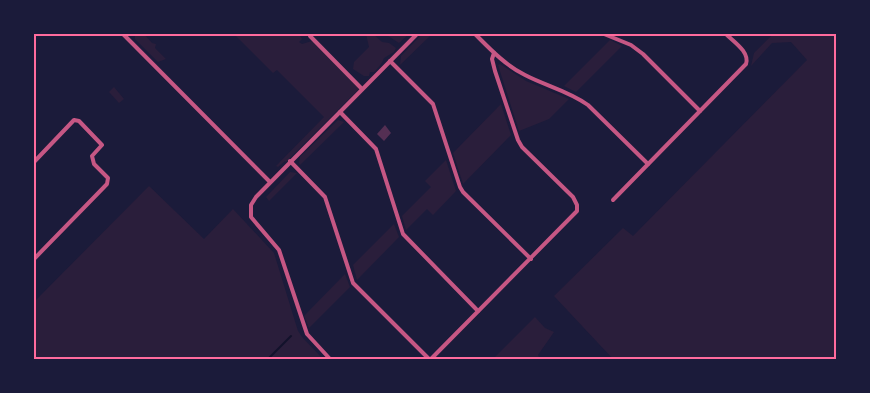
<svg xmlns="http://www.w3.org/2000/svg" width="870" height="393" font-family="Montserrat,sans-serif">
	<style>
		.green { fill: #2a1e3b }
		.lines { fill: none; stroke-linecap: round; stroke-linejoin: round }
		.stream { stroke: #12122b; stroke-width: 2 }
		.building { fill: #542f53 }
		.minor { stroke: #c65784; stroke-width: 4 }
		.neatline { fill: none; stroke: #ff6b9d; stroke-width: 2 }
	</style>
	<rect width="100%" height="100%" fill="#1b1b3a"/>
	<g class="green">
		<path d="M135,34h9l8,9 4,1 -1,4 11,11 -8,3 -23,-23z"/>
		<path d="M234,34h59l7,2 2,3 -3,3 3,2 10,-3 48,47 -74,74 -1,-1 -7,6 -2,-1 48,-49 -47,-47 -4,3z"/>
		<path d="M366,34h7l9,8 7,1 7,5 -2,4 -10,6c-2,6 -6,10 -10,14h-4l-1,4h-5l-11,-7 1,-7 15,-15z"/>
		<path d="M385,34h24l-10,9z"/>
		<path d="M422,34h10l-32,31 1,-9z"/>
		<path d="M773,34h63v325h-223l-59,-63 69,-68 10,8 174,-176 -16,-18 -19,1 -21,23 3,-13z"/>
		<path d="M610,40l12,6 -46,46 -12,-6z"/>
		<path d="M500,64l26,17 43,18 -20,20 -30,12 -21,-66z"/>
		<path d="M114,87l10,12 -5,4 -10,-11z"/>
		<path d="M501,104l10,31 -48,49 -10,-31z"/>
		<path d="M338,120l6,2 -44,43 -1,-3 1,-5z"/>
		<path d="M446,160l10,31 -23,24 -6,-6 -21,21 -4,-14 29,-29 -6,-6z"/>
		<path d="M290,172l7,1 -28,28 -3,-4z"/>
		<path d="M149,186l55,53 29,-30 41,44 24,78 4,6 21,22h-289v-57z"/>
		<path d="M394,224l5,13 -42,43 -4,-15z"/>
		<path d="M345,274l5,13 -41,41 -5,-12z"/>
		<path d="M535,317l10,11 9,4 -16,23 2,4h-47z"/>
	</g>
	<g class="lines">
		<path class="stream" d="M268,359l23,-23"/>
	</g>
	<path class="building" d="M385,125l6,8 -7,8 -7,-7z"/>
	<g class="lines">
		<g class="minor">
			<path d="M123,34l147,148"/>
			<path d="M475,34c15,15 30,31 50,41 21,11 44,16 63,30l60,59"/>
			<path d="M604,34l27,11 12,9 57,57"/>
			<path d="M310,36l52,53"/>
			<path d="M390,61l43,43 27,83 3,5 68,67"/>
			<path d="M340,112l36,37 27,85 75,77"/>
			<path d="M290,161l35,36 28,86 76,76"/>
			<path d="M34,162l40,-42 5,1 23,24 -10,11 2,8 14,14 -1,6 -73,75"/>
			<path d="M613,200l133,-136c4,-12 -12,-22 -20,-30"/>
			<path d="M330,359l-23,-25 -28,-84 -28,-33v-12l5,-8 161,-163"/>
			<path d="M431,359l146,-148v-6l-4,-8 -51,-50 -4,-7 -23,-69 -3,-12 2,-6"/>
		</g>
	</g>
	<rect width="870" height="393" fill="none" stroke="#1b1b3a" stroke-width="70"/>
	<rect x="35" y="35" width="800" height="323" class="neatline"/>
</svg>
